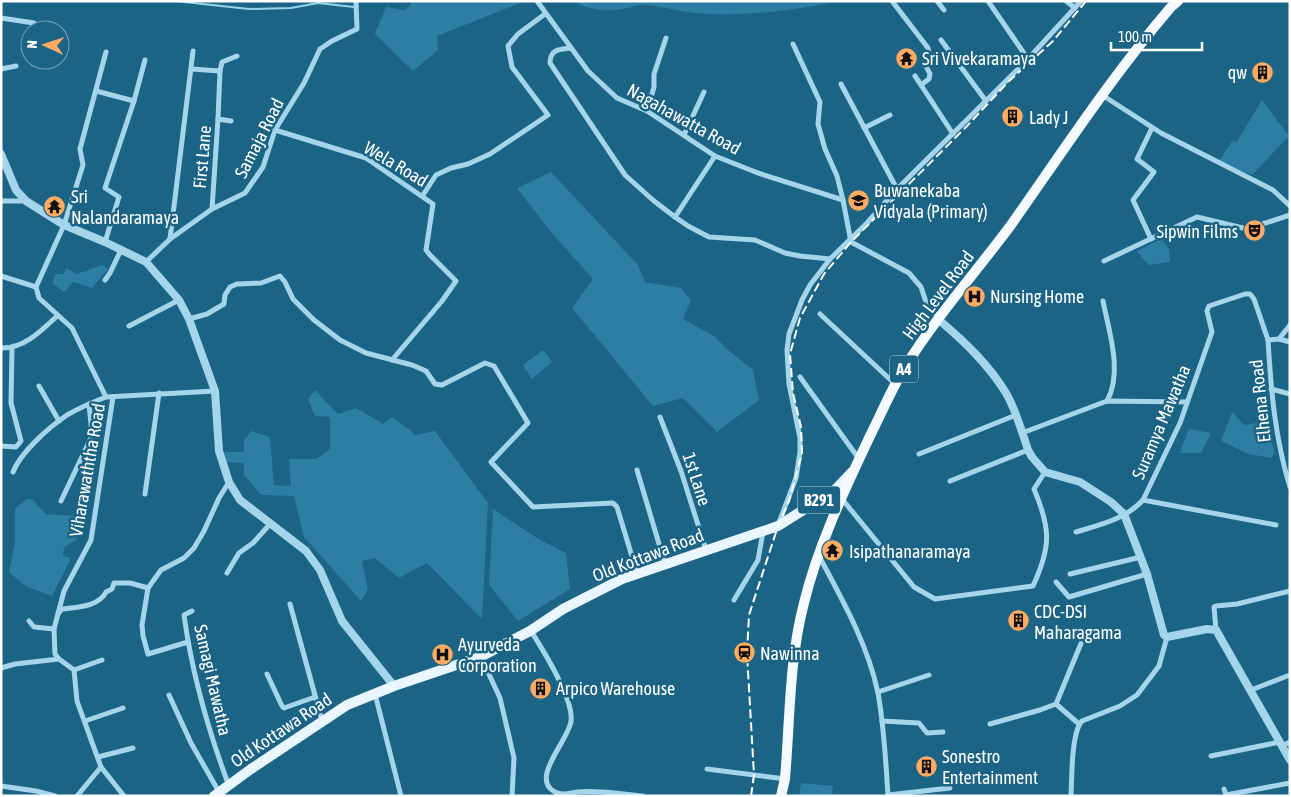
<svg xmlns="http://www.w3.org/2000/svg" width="1291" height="797" font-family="'Asap Condensed',sans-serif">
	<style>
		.green { fill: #2c7ea3 }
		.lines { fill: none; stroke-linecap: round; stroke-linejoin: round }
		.stream { stroke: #97d3ed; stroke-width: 2 }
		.minor { stroke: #a4d5eb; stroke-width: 5 }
		.tertiary { stroke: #a4d5eb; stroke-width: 8 }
		.primary { stroke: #e9f6ff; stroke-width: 10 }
		.trunk { stroke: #f4faff; stroke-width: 10 }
		.rail { stroke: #fff; stroke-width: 2; stroke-dasharray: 9 4; stroke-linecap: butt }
		.labels { text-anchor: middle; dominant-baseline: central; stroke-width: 5; stroke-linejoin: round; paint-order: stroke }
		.shield { fill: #1c6486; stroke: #bbd0db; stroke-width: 1 }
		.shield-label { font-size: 16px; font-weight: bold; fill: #fff }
		.poi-label { font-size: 18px; fill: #fff; stroke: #1c6486; text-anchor: start }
		.street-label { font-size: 18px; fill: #fff; stroke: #1c6486 }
	</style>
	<rect width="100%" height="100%" fill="#1c6486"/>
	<g class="green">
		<path d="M410,1h115l-88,35 1,14 -25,21 -38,-37 11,-27 18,3 7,-5z"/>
		<path d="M574,1h262c-39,10 -101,16 -141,12 -17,-2 -33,-7 -50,-8 -7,-1 -15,3 -22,4 -15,2 -37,1 -49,-8z"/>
		<path d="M1262,100l27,36 -37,39 -33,-14 13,-20 5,1z"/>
		<path d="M551,172l87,93 7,17 36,6 10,12 -8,19 31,17 13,13 26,21 6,30 -42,32 -34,-34 -30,8 -81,-98 21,-29 -42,-47 -34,-44z"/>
		<path d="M1161,239l8,10 1,13 -22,3 -11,-14z"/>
		<path d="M102,265l6,4 -16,19 -19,-6 -9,10 -11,-8 2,-10h9l2,-6 11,6z"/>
		<path d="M543,350l9,12 -20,17 -9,-14z"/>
		<path d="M315,390l23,24 18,-6 27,16 9,-7 24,18 19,-4 53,72 -6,116 -55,-56 -28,15 -24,-20 -13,3 6,29 -7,11 -57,-64 -10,-41 -33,-1 -17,-20v-12l-20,-1 -3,-10h23v-11l7,-10 19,6 4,48 17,1 -2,-27h27l14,-10v-32l-15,-1 -7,-17z"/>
		<path d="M1232,412l12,13 13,-2 10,5 8,25 -4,5 -22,-4 -28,-13z"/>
		<path d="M1189,429l22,4 -10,20h-21z"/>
		<path d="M27,499h5l14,15 29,2 4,12 -3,12 -12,7 -1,9 8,2 -19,38 -25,-9 -18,-15 6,-30v-34z"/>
		<path d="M493,509l44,29 29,15 4,36 -52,32 -29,-36z"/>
		<path d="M801,783l32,3 -1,10h-33z"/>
	</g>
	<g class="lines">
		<path class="stream" d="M175,1l74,8 42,-1 27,-5 36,4"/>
		<g class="minor">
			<path d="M537,1l51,70 29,27 30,13 68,45 43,17 85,27 8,42 58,31 12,14 5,15 13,17"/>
			<path d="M892,1l36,47 1,6 -4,3 -1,5 6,12 -1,5 -8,6 32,49"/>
			<path d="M937,1l7,9"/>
			<path d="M988,1l40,58"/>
			<path d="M1066,1l9,7"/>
			<path d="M1,18l33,5"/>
			<path d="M941,40l45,61"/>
			<path d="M793,44l27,58 -2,22 7,25 12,27 6,24"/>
			<path d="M571,48c-11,1 -21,1 -21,15l75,112 29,26 21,16"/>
			<path d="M106,52l-26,97 3,16 -19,60 -28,62 3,11 33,30 34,69 109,-6"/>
			<path d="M1,69l15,-3"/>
			<path d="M191,69l29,2 2,-9 15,-6"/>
			<path d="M915,76l6,9"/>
			<path d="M841,84l56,105"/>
			<path d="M96,91l38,10"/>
			<path d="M1102,95l59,38 112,57 17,16"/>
			<path d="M647,111l7,-24v-13l12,-36"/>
			<path d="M218,119l2,-48"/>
			<path d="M864,128l26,-13"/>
			<path d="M275,130l91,28 67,46 -7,46 4,5 26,26 -14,20 -50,59"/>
			<path d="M684,135l20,-43"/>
			<path d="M715,156l-40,61 13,9 21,11 46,3 30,13 15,3 30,3"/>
			<path d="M423,195l13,-20 15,-7 17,-4 22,-10 58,-39 -36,-48 -4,-21 10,-12 27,-20"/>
			<path d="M1,201h25"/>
			<path d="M212,209l6,-90 13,2"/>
			<path d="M170,239l23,-188"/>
			<path d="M1151,239l-18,-39 21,-28 -17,-13 15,-31"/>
			<path d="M105,242l14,-45 -14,-9 29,-87 11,-41"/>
			<path d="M1104,261l93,-44 50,12 43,-14"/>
			<path d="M146,262l24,-23 42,-30 33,-16 18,-26 12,-37 29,-47 16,-34 12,-8 25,-12 -1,-28"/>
			<path d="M1,276l35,11"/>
			<path d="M105,280l5,-7 11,-23"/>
			<path d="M1103,301c6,31 20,71 4,100"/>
			<path d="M820,314l75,70"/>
			<path d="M189,319l18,-5 17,-10 1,-9 5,-8 7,-3 24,-1 19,-7 5,6 8,17 21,21 26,20 26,13 46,12 14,6 9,13 7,1 43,-22 9,3 34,57 -37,39 42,45 80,-4 4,4 20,66"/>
			<path d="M1290,325l-11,14 -11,1c3,50 7,99 22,147"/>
			<path d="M129,326l50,-26"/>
			<path d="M1279,339l11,3"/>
			<path d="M1,348c23,1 41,-18 56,-32"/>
			<path d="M800,377l59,82"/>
			<path d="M39,386l20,35"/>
			<path d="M1271,389l19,5"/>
			<path d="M113,397l-22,143 -27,51 -10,38 1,25 4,5 15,11 3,31 24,66 23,29"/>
			<path d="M660,417l21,54 25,79"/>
			<path d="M1022,433l85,-32 79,1"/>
			<path d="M1,446l15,1 5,-6 -10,-38 1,-55"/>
			<path d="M919,454l97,-39"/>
			<path d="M637,470l28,94"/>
			<path d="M13,472c8,-20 35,-44 54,-57 12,-7 26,-13 39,-18"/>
			<path d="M950,481l78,-31"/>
			<path d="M145,494l14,-101"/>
			<path d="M842,499l72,88 21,12 98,-13c18,-39 18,-57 1,-97l11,-17"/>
			<path d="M1143,500l133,25"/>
			<path d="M61,501l29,-61 2,-6 -3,-30"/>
			<path d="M778,525l18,-47 4,-26v-14l-11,-54 -2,-34 2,-16 13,-34 8,-15 20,-26 37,-36 30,-34 131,-130 53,-58"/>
			<path d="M1076,532c23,-7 50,-13 67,-32l37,-77 32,-91 -5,-21 2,-5 36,-12h5l4,5 14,41"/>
			<path d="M819,556c23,43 49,89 59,137 6,33 8,69 10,103"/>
			<path d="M227,573l12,-20 14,-10 17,-19"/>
			<path d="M1070,574l71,-17"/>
			<path d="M1056,582l13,15 78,-23"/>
			<path d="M734,600l24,-40 5,-28"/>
			<path d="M290,604l32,117"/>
			<path d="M192,611l-8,4c8,59 24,115 45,171"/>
			<path d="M58,614l4,-5c14,-2 37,-2 44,-17l6,-3 2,-6h16l18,5"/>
			<path d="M29,621l5,6 20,2"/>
			<path d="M1216,630l-2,-23 2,-1 21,-2 53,-13"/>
			<path d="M531,631c12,19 43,68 40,90 -2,19 -42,58 -16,71 8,4 14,1 22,0 19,-2 47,2 66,4"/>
			<path d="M188,642l-40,12 -5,-18 -1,-11 6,-37 13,-18 23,-12 10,-10 10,-17 15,-33 10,-16"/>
			<path d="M481,657l19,41 14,60 -2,38"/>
			<path d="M1,668l14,-4 44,-5"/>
			<path d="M74,670l28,-10"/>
			<path d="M267,674l15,32 2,2 31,-11"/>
			<path d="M1251,690l39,-15"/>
			<path d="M878,692l51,-17"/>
			<path d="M375,694l26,102"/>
			<path d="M169,695l22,48 28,49"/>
			<path d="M1056,704l26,-63"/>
			<path d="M85,721l38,-13"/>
			<path d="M882,721l37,2 8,10 16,-1"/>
			<path d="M990,724l50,-14 16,-6 23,20"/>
			<path d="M1282,746l8,-4"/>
			<path d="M1211,756l69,-14"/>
			<path d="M98,757l35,-9"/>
			<path d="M707,769l78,10"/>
			<path d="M1,786l35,5 19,5"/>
			<path d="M1224,789l2,6 64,-12"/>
			<path d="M888,795l62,-7"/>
			<path d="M77,796l24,-29"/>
			<path d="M1071,796c1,-18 0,-63 11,-75l38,-15 17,-11 22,-29 8,-29"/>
		</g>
		<g class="tertiary">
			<path d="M1,154l15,36 10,11 38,24 41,17 41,20 33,38 10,19 26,72 4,60 10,31 11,18 66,51 14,19 22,51 52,65"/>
			<path d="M939,320c26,22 49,44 67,73 10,17 16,39 22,57l4,7 13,15 35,10 31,20 13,12 23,60 17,61 3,2 40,-8 9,1 74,130"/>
		</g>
		<path class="primary" d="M214,796l37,-27 96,-64 47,-19 86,-29 50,-26 33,-22 59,-30 156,-53 57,-36 17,-18"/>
		<path class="trunk" d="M781,796l4,-17c5,-59 4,-119 19,-176 14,-58 42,-116 67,-169 11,-22 21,-46 34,-67 31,-50 71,-95 106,-142 52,-74 101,-149 160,-218l7,-6"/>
		<path class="rail" d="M751,796l3,-21 -7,-121 2,-39 29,-89 11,-25 13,-48 -1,-26 -8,-34 -3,-39 10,-36 24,-44 27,-32 116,-116 41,-44 45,-41 33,-40"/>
	</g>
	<defs>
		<symbol id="temple-disc" viewBox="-11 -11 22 22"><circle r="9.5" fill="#fcab61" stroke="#1c6486"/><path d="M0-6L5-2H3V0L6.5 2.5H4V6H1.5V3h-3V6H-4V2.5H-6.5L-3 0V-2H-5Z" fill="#111"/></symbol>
		<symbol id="building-disc" viewBox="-11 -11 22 22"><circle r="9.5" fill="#fcab61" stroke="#1c6486"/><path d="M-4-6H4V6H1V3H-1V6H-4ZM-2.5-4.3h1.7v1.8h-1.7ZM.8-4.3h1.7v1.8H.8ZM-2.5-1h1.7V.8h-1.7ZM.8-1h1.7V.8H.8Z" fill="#111"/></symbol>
		<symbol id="school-disc" viewBox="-11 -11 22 22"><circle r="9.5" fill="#fcab61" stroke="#1c6486"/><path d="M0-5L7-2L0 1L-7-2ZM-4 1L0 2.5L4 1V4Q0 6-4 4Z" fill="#111"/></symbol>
		<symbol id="theatre-disc" viewBox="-11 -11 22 22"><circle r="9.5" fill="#fcab61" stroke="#1c6486"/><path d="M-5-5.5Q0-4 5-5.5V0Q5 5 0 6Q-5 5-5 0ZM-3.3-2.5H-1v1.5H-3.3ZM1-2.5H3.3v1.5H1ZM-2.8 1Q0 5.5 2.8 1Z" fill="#111"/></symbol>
		<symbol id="hospital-disc" viewBox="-11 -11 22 22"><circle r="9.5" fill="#fcab61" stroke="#1c6486"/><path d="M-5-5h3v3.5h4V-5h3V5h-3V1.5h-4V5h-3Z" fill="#111"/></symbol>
		<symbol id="station-disc" viewBox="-11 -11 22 22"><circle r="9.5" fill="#fcab61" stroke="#1c6486"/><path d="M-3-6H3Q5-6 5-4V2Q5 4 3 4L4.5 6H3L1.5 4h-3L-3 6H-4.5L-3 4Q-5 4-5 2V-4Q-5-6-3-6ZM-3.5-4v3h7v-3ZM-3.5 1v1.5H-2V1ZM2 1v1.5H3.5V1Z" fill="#111"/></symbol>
	</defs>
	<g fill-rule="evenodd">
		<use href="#temple-disc" x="894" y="46" width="25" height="25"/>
		<use href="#building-disc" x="1250" y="60" width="25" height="25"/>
		<use href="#building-disc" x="1000" y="104" width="25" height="25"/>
		<use href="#school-disc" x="846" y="188" width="25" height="25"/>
		<use href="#temple-disc" x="42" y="194" width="25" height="25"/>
		<use href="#theatre-disc" x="1242" y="218" width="25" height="25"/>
		<use href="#hospital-disc" x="962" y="284" width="25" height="25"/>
		<use href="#temple-disc" x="820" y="538" width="25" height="25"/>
		<use href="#building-disc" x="1006" y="608" width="25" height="25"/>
		<use href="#station-disc" x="732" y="640" width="25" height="25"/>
		<use href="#hospital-disc" x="430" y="642" width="25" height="25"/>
		<use href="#building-disc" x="528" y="676" width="25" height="25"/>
		<use href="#building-disc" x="914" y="754" width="25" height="25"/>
	</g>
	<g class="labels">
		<g class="shield">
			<rect x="890" y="355.5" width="28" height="27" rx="4"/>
			<rect x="798" y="486.5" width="42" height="27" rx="4"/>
		</g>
		<g class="shield-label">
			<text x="904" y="369">A4</text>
			<text x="819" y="500">B291</text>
		</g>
		<g class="poi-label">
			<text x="922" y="58">Sri Vivekaramaya</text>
			<text x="1247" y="72" text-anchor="end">qw</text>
			<text x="1029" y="117">Lady J</text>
			<text x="874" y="190">Buwanekaba<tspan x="874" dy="21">Vidyala (Primary)</tspan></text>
			<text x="71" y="196">Sri<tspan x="71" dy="21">Nalandaramaya</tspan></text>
			<text x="1238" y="231" text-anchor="end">Sipwin Films</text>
			<text x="990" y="296">Nursing Home</text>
			<text x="849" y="551">Isipathanaramaya</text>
			<text x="1034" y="611">CDC-DSI<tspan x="1034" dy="21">Maharagama</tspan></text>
			<text x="458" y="644">Ayurveda<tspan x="458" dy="21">Corporation</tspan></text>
			<text x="760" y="653">Nawinna</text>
			<text x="556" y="688">Arpico Warehouse</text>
			<text x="942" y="756">Sonestro<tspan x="942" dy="21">Entertainment</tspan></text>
		</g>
		<g class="street-label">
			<text transform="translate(684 119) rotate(29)">Nagahawatta Road</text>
			<text transform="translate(259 138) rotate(-63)">Samaja Road</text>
			<text transform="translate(202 157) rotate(-85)">First Lane</text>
			<text transform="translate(396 164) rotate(31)">Wela Road</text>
			<text transform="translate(938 295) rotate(-53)">High Level Road</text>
			<text transform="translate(1260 401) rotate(-96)">Elhena Road</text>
			<text transform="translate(1161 422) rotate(-67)">Suramya Mawatha</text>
			<text transform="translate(87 470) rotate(-80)">Viharawaththa Road</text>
			<text transform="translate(697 479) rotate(72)">1st Lane</text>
			<text transform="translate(648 555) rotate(-21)">Old Kottawa Road</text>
			<text transform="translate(213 680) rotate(77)">Samagi Mawatha</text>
			<text transform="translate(281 730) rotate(-34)">Old Kottawa Road</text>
		</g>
	</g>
	<rect width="1291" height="797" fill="none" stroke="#ffffff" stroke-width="5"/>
	<g transform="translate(45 45) rotate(273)"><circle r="24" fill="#1c6486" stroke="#77a2b6"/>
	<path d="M0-4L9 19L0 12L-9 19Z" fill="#fcab61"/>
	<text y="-8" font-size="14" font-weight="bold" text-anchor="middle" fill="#ffffff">N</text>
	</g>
	<path d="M1111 42v8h91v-8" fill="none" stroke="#ffffff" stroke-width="2.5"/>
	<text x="1118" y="42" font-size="15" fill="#ffffff" stroke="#1c6486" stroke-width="4" paint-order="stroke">100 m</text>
</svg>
